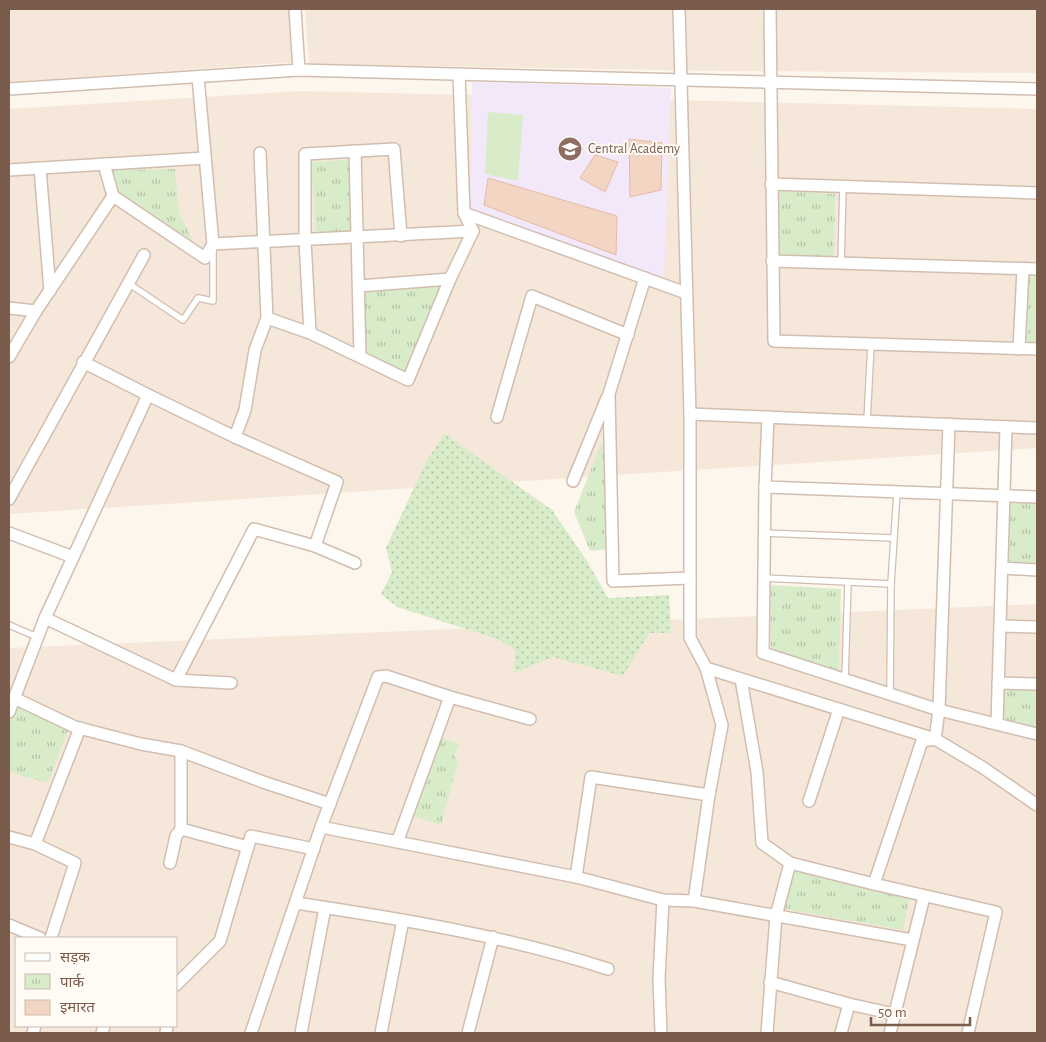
<svg xmlns="http://www.w3.org/2000/svg" width="1046" height="1042" font-family="'Alegreya Sans','Noto Sans Devanagari',sans-serif">
	<style>
		.residential { fill: #f5e8da; fill-rule: evenodd }
		.education { fill: #f3e8fa }
		.grass { fill: url(#grass-dots) }
		.park { fill: url(#park-tufts) }
		.pitch { fill: #d8ecc9 }
		.building { fill: #f3d5c3; stroke: #e6bba3 }
		.lines { fill: none; stroke-linecap: round; stroke-linejoin: round }
		.lane-casing { stroke: #d1beb0; stroke-width: 8 }
		.street-casing { stroke: #d1beb0; stroke-width: 14 }
		.lane { stroke: #fff; stroke-width: 5.5 }
		.street { stroke: #fff; stroke-width: 11 }
		.labels { text-anchor: middle; dominant-baseline: central; stroke-width: 4; stroke-linejoin: round; paint-order: stroke }
		.education-label { font-size: 14px; fill: #785e54; stroke: #fffaf3; text-anchor: start }
	</style>
	<defs>
		<pattern id="grass-dots" width="8" height="8" patternUnits="userSpaceOnUse" patternTransform="scale(1.25)"><rect width="8" height="8" fill="#d8ecc9"/><path d="M2 2h.1M6 6h.1" fill="none" stroke="#b4c2a5" stroke-width="1.8" stroke-linecap="round"/></pattern>
		<pattern id="park-tufts" width="24" height="20" patternUnits="userSpaceOnUse" patternTransform="scale(1.25)"><rect width="24" height="20" fill="#d8ecc9"/><path d="M3 7l-1-3M5 7V3M7 7l1-3M15 17l-1-3M17 17v-4M19 17l1-3" fill="none" stroke="#b4c2a5"/></pattern>
	</defs>
	<rect width="100%" height="100%" fill="#fdf6ec"/>
	<g class="residential">
		<path d="M9,9h282l3,53 -285,20z"/>
		<path d="M305,9h732v64l-324,-2 -404,-7z"/>
		<path d="M301,91l736,18v339l-1028,66v-405z"/>
		<path d="M1037,604v429h-1028v-385zM16,938h160v88h-160z"/>
	</g>
	<path class="education" d="M472,82l199,6 -7,195 -194,-73z"/>
	<path class="grass" d="M445,434l107,76 35,51 21,37 61,-3 2,38h-22l-26,43 -70,-19 -39,16 1,-24 -18,-10 -100,-32 -16,-13 11,-22 -6,-24 41,-88z"/>
	<g class="park">
		<path d="M349,160l3,71 -36,4 -5,-73z"/>
		<path d="M175,169l4,44 14,28 -75,-49 -7,-22z"/>
		<path d="M778,191l57,3 -1,63 -57,-1z"/>
		<path d="M1027,276h10v68l-12,-1z"/>
		<path d="M441,283l-35,92 -41,-20 -1,-67z"/>
		<path d="M606,432l1,117 -17,2 -16,-39z"/>
		<path d="M1009,501l28,1v67l-31,-1z"/>
		<path d="M771,585l70,4 -2,81 -68,-21z"/>
		<path d="M1002,687l35,2v42l-40,-10z"/>
		<path d="M16,703l52,27 -20,53 -39,-11v-50z"/>
		<path d="M440,737l19,7 -5,11 4,6 -17,64 -31,-10z"/>
		<path d="M795,869l115,27 -7,34 -118,-21z"/>
	</g>
	<path class="pitch" d="M488,112l35,3 -5,66 -33,-7z"/>
	<g class="building">
		<path d="M629,139l33,4 -1,47 -31,7z"/>
		<path d="M595,155l23,7 -13,30 -25,-14z"/>
		<path d="M488,178l129,38 -1,39 -132,-50z"/>
	</g>
	<g class="lines">
		<defs>
			<g id="lane">
				<path d="M841,263l2,-76"/>
				<path d="M128,283l55,37 15,-22 15,3v-52"/>
				<path d="M867,421l4,-77"/>
				<path d="M764,533l129,5"/>
				<path d="M763,578l128,6"/>
				<path d="M9,625l28,12"/>
				<path d="M845,679l3,-97"/>
				<path d="M890,694l1,-110 6,-92"/>
			</g>
			<g id="street">
				<path d="M295,9l4,61"/>
				<path d="M770,9l4,332 263,8"/>
				<path d="M9,89l290,-19 738,19"/>
				<path d="M355,151l5,205"/>
				<path d="M260,153l7,165"/>
				<path d="M104,164l9,32"/>
				<path d="M40,168l10,123"/>
				<path d="M9,170l196,-12"/>
				<path d="M771,184l266,9"/>
				<path d="M464,213l222,80"/>
				<path d="M213,244l260,-13"/>
				<path d="M772,261l265,8"/>
				<path d="M645,278l-36,116 4,187 77,-3"/>
				<path d="M359,286l91,-7"/>
				<path d="M9,308l27,3"/>
				<path d="M310,333l-5,-93v-86l89,-5 7,87"/>
				<path d="M1019,349l4,-80"/>
				<path d="M9,357l27,-46 77,-115 92,62 8,-14 -15,-167"/>
				<path d="M83,362l65,33"/>
				<path d="M148,395l87,42 102,45 -22,64 -61,-17 -78,151 -131,-62z"/>
				<path d="M690,414l347,14"/>
				<path d="M497,417l35,-121 96,39"/>
				<path d="M768,417l-3,70 272,10"/>
				<path d="M235,437l10,-27 10,-60 12,-32 43,15 98,47 42,-101 23,-48 -9,-18 -5,-139"/>
				<path d="M573,481l34,-83"/>
				<path d="M765,487l-2,166 176,57 98,24"/>
				<path d="M9,499l135,-244"/>
				<path d="M9,533l64,24"/>
				<path d="M315,546l40,17"/>
				<path d="M1002,568l35,2"/>
				<path d="M1000,626l37,1"/>
				<path d="M706,668l229,71 47,28 55,38"/>
				<path d="M741,679l16,93 5,71 28,20"/>
				<path d="M176,680l55,3"/>
				<path d="M998,683l39,1"/>
				<path d="M14,698l61,29 66,17 40,7 82,31 67,22"/>
				<path d="M9,712l36,-94"/>
				<path d="M997,723l9,-296"/>
				<path d="M935,739l-13,2 -48,143 122,28 -28,121"/>
				<path d="M935,739l4,-29 10,-286"/>
				<path d="M809,801l30,-92"/>
				<path d="M321,827l57,-150 8,-1 64,21 80,22"/>
				<path d="M181,829l67,18"/>
				<path d="M9,837l26,7 40,19 -24,75"/>
				<path d="M398,840l52,-143"/>
				<path d="M35,844l45,-116"/>
				<path d="M170,863l6,-27 5,-7v-78"/>
				<path d="M576,877l15,-100 118,18"/>
				<path d="M694,901l218,39"/>
				<path d="M296,903c106,16 210,33 312,66"/>
				<path d="M9,925l31,13"/>
				<path d="M770,982l79,22"/>
				<path d="M176,985l44,-44 31,-105 63,13"/>
				<path d="M33,1033l2,-7"/>
				<path d="M102,1033l2,-7"/>
				<path d="M166,1033l1,-7"/>
				<path d="M251,1033l70,-206 255,50 87,23 31,1 15,-106 13,-70 -16,-57 -16,-30v-224l-11,-405"/>
				<path d="M301,1033l24,-125"/>
				<path d="M381,1033l22,-113"/>
				<path d="M468,1033l25,-96"/>
				<path d="M661,1033l-2,-55 4,-78"/>
				<path d="M767,1033l9,-117 14,-53 84,21"/>
				<path d="M841,1033l8,-29 45,10"/>
				<path d="M890,1033l34,-136"/>
			</g>
		</defs>
		<use href="#lane" class="lane-casing"/>
		<use href="#street" class="street-casing"/>
		<use href="#lane" class="lane"/>
		<use href="#street" class="street"/>
	</g>
	<defs>
		<symbol id="school-disc" viewBox="-11 -11 22 22"><circle r="9.5" fill="#8d6e63" stroke="#fffaf3"/><path d="M0-5L7-2L0 1L-7-2ZM-4 1L0 2.5L4 1V4Q0 6-4 4Z" fill="#fff"/></symbol>
	</defs>
	<g fill-rule="evenodd">
		<use href="#school-disc" x="556" y="135" width="28" height="28"/>
	</g>
	<g class="labels">
		<g class="education-label">
			<text x="588" y="149">Central Academy</text>
		</g>
	</g>
	<rect width="1046" height="1042" fill="none" stroke="#7a5c4d" stroke-width="20"/>
	<rect x="15" y="937" width="162" height="90" fill="#fffaf3" stroke="#cabbb1"/>
	<rect x="25" y="953" width="25" height="8" fill="#ffffff" stroke="#cabbb1"/>
	<text x="60" y="962" font-size="15" fill="#7a5c4d">सड़क</text>
	<rect x="25" y="974" width="25" height="15" fill="url(#park-tufts)" stroke="#cabbb1"/>
	<text x="60" y="987" font-size="15" fill="#7a5c4d">पार्क</text>
	<rect x="25" y="1000" width="25" height="15" fill="#f3d5c3" stroke="#cabbb1"/>
	<text x="60" y="1012" font-size="15" fill="#7a5c4d">इमारत</text>
	<path d="M871 1017v8h99v-8" fill="none" stroke="#7a5c4d" stroke-width="2.5"/>
	<text x="878" y="1017" font-size="15" fill="#7a5c4d" stroke="#fffaf3" stroke-width="4" paint-order="stroke">50 m</text>
</svg>
